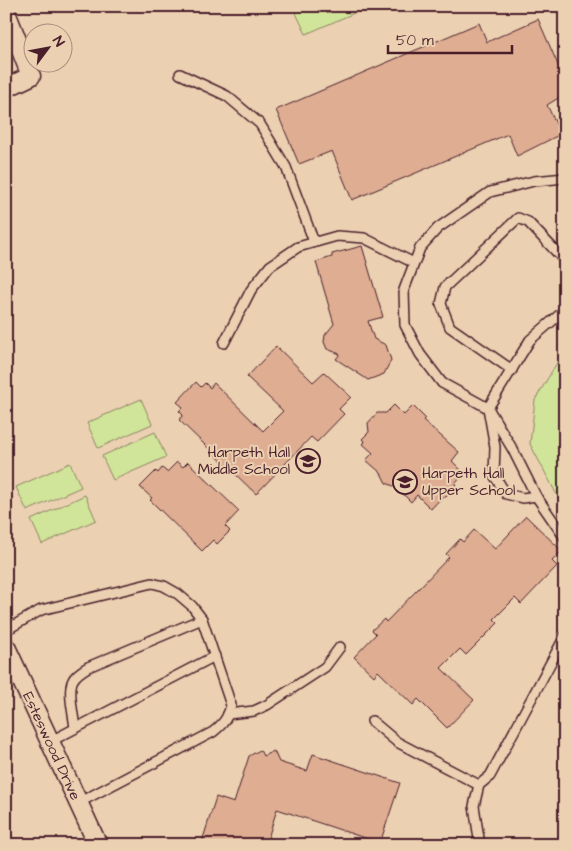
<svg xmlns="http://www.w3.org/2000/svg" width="571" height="851" font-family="'Architects Daughter',sans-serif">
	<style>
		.green { fill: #d0e599; stroke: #8d8262 }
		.building { fill: #dead92; stroke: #4a1f2b }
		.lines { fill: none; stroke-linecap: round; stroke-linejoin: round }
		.service-casing { stroke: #4a1f2b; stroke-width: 12 }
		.minor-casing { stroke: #4a1f2b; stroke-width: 21 }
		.service { stroke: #ebd1b2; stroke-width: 9 }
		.minor { stroke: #ebd1b2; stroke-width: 18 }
		.labels { text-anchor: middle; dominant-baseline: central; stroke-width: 4; stroke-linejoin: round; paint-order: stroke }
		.poi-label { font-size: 15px; fill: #4a1f2b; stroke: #ebd1b2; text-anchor: end }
		.street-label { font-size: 15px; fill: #4a1f2b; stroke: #ebd1b2 }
	</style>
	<rect width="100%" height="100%" fill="#ebd1b2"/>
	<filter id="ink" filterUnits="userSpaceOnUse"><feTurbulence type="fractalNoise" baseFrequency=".02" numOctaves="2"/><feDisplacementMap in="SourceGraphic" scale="10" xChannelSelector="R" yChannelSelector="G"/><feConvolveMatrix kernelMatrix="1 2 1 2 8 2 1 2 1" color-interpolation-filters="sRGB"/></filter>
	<g filter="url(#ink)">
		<g class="green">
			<path d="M302,6h57l2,4 -55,24 -12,-25z"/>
			<path d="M565,355v155l-35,-66 5,-44 23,-39z"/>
			<path d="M141,399l11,25 -54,24 -11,-25z"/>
			<path d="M155,432l11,25 -53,23 -11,-24z"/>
			<path d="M70,463l11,24 -54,24 -11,-24z"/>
			<path d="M85,495l11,25 -54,24 -11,-24z"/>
		</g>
		<g class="building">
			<path d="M538,19l27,62v13l-18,11 14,29 -44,22 -9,-22 -156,66 -20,-49 -33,13 -23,-54 203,-87 8,19z"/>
			<path d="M362,246l21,71 -15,4 6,18 12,6 5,15 -7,14 -16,6 -32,-21 4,-5 -13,-5 -3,-7 1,-7 9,-11 -18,-62 16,-5v-3z"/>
			<path d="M276,346l37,36 11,-10 27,25 -12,12 5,5 -27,28 -6,-5 -55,57 -77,-74 4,-5 -4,-4 4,-4 -6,-5 19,-20 5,5 4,-4 5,5 4,-5 49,48 20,-20 -36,-34z"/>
			<path d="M394,405l10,10 9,-9 12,12 -2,2 36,32 -7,9 12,12 -9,10 1,4 -10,10h-4l-11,12 -14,-14 -6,7 -15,-15 -10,-4 -5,-10 -15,-13 7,-7 -10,-9 2,-2 -3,-3 7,-7 -1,-9 9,-10h9z"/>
			<path d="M177,462l6,5 5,-5 51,49 -14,15 5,5 -13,13 -4,-4 -11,11 -52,-51 2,-2 -12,-11 16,-16 2,2 4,-5 5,4z"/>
			<path d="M526,516l36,35 -10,10 5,5 -36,38 -6,-6 -21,21 4,4 -32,32 -6,-6 -19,19 33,32 -27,28 -29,-29 -5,6 -35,-34 -4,5 -20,-19 22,-23 -4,-4 12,-11 2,3 63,-65 -3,-3 14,-15 3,3 11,-12 21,19z"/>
			<path d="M260,750l3,6 11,-5 5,11 28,9 6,-17 87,29 -20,60 -103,-34 -11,36h-65l15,-48 18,6 15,-47z"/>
		</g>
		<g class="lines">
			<defs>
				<g id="service">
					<path d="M180,74l47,22 33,28 26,43 28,75"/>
					<path d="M565,178l-31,3 -44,11 -52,36 -18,20 -16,42 1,35 15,29 22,29 46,25 25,42 23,46 29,42"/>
					<path d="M224,343l27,-53 19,-24 28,-19 39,-11 27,2 50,25"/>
					<path d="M512,370l-62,-43 -9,-23 4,-17 73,-69 10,4 37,39"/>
					<path d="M536,496l-13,2 -17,-4 -12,-19 1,-28 -7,-39 42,-68 35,-30"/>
					<path d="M6,630l35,-20 111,-27 12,3 14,8 14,12 10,13 29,86c-3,13 -8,19 -18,27l-135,71"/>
					<path d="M228,714l26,-3 13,-6 58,-38 15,-20"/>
					<path d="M372,721l25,21 82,43"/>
					<path d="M75,728c-1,-11 -8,-38 -2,-48 3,-6 10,-10 15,-13l114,-48"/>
					<path d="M51,741l164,-85"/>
					<path d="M480,845l-6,-39 5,-21 11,-9 75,-140"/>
				</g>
				<g id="minor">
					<path d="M6,12l25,64 -25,12"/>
					<path id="s1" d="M6,647l92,198"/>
				</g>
			</defs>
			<use href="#service" class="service-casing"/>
			<use href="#minor" class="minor-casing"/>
			<use href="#service" class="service"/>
			<use href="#minor" class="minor"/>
		</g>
	</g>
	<defs>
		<symbol id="school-ring" viewBox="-11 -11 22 22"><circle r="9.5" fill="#ebd1b2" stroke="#4a1f2b" stroke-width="1.5"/><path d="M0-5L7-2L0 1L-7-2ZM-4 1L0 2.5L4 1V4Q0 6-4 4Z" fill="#4a1f2b"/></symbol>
	</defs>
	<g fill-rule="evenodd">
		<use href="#school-ring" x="294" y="447" width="28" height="28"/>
		<use href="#school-ring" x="391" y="468" width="28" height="28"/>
	</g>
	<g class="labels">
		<g class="poi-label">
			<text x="290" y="452">Harpeth Hall<tspan x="290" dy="17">Middle School</tspan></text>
			<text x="422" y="473" text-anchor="start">Harpeth Hall<tspan x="422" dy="17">Upper School</tspan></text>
		</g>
		<g class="street-label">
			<text stroke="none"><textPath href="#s1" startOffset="109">Esteswood Drive</textPath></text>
		</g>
	</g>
	<rect width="571" height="851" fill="none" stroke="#ebd1b2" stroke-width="25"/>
	<rect x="12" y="12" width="546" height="826" fill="none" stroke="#4a1f2b" stroke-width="2" filter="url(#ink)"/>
	<g transform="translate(48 48) rotate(58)"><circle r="24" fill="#ebd1b2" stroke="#ab8a7c"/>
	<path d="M0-4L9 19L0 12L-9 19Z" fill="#4a1f2b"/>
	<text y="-8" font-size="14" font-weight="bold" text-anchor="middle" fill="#4a1f2b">N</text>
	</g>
	<path d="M388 45v8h124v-8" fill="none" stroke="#4a1f2b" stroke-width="2.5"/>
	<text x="396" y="45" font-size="15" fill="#4a1f2b" stroke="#ebd1b2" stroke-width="4" paint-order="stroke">50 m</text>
</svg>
